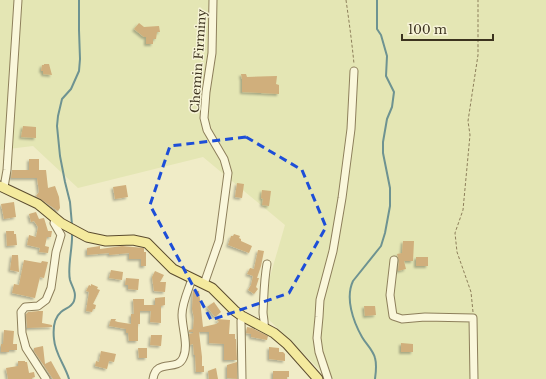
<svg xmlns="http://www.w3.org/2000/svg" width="546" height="379" font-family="'Libre Baskerville',serif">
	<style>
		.farmland { fill: #e4e6b4 }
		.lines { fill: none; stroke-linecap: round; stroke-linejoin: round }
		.stream { stroke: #6e9391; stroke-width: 2 }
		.building { fill: #d0af7b; filter: url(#shadow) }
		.minor-casing { stroke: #8d7f5b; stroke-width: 9 }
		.major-casing { stroke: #5b4c2f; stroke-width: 11 }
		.path { stroke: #8d7f5b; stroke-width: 1; stroke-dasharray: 3 2; stroke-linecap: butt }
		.minor { stroke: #faf7db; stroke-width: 7 }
		.major { stroke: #f4ea9e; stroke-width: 9 }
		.marked { fill: none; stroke: #1d4ed8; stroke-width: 3; stroke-dasharray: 8 5; stroke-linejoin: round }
		.labels { text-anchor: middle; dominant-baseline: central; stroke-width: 3; stroke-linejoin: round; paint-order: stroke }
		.street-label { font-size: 12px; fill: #3c331f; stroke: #f7f4d7 }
	</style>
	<defs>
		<filter id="shadow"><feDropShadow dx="-2" dy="2" stdDeviation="1" flood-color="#0004"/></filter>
	</defs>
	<rect width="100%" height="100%" fill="#f0ecc7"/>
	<path class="farmland" d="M0,0h546v379h-221v-4l-65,-64 25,-86 -82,-68 -125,31 -45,-42 -33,4z"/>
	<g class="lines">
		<g class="stream">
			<path d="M72,225l-2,-23 -5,-20 -5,-26 -3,-30 1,-10 4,-17 9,-10 8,-18 1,-12 -1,-29v-30"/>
			<path d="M69,379c-4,-14 -14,-25 -15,-40 -1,-9 0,-21 7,-27 5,-4 11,-5 13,-11 3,-9 -2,-14 -4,-21 -3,-13 3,-33 2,-47"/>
			<path d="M375,379c1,-7 2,-14 0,-21 -2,-8 -9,-14 -13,-21 -9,-16 -17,-39 -9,-56l28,-35 4,-13 5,-27v-18l-7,-35v-11l4,-23 5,-12 2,-15 -8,-16 1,-20 -6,-21 -4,-6v-29"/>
		</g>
	</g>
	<g class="building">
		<path d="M139,23l5,4 15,-1 1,6h-3l-1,7h-3v5h-7v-7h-2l-10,-8z"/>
		<path d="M44,64h5l3,11 -9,-1v-3h-2l1,-6h2z"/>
		<path d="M241,74h5l1,3 30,-1 -1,8 3,1v9l-37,-2v-13z"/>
		<path d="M23,126l13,1v11l-15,-1z"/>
		<path d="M29,159h10v11h7l2,18 7,-2 4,11 1,11 -2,3 -22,-15 3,-4 -2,-14h-26l1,-8h17z"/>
		<path d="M237,183l7,1 -2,14 -7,-1z"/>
		<path d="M126,185l2,12 -13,2 -2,-12z"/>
		<path d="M262,190l9,1 -2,15 -7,-1 1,-6 -2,-1z"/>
		<path d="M14,202l2,15 -12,2 -3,-15z"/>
		<path d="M36,212l3,7 5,-1 4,13h4l-1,6h-4l-2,9 4,1 -1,6 -9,-1 1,-4 -13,-3 2,-10 7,2 2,-10 -4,-6 -3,1 -2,-8z"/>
		<path d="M6,231h8v3h2l1,11 -10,1z"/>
		<path d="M234,234l6,2 -1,2 2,1v2l11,5 -3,7 -21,-8 3,-9h2z"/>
		<path d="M403,241h11l-1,20h-9l2,8 -8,2 1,-10 -2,-7 5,-1z"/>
		<path d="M100,246v3l22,-3 22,2v4h2v14h-5v-7h-12v-6l-20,2v-2l-22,2v-7z"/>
		<path d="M258,250l6,1 -3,15 -4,12h2l-3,9 2,2 -4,5 -6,-4 3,-5 2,-9 -6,-2 3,-6 4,1z"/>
		<path d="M12,255h6l1,17 -9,-2z"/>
		<rect x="416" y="257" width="12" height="9"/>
		<path d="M24,260l17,3 1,-2 6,1 -4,16 -4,-1 -5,21 -23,-5 2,-9 5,1z"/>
		<path d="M111,270l12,2 -1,8 -13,-2z"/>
		<path d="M155,271l9,4 -4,7h6l-1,10 -11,-1 -2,-14z"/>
		<path d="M126,278l13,1 -1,11 -10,-1v-4h-3z"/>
		<path d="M91,284l7,3 -1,2 3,1 -7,14 3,1 -1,4h-2l-1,3 -6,-1 3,-19 -3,-1 3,-6 2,1z"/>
		<path d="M193,290l6,1 4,36 13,-3 3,-2 -3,-3 14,1 -1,14h6v5h1l1,21h-13v-16l-15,-1v-11h-10l3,25v9h2v6h-8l-1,-17h-1l-1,-11 -3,1 -1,-11 4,-1v-1h-4v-2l4,-1 1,-11 -2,-9z"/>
		<path d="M165,297v8l-4,1v17l-11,-1 1,-11h-11v13h-2v17h-9l-1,-8h-2v-4l-17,-3 2,-7h5l-1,2 3,1 13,2v-10h3l-1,-15h11v6h11v-7z"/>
		<path d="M214,302l7,10 -6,5 -8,-10z"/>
		<path d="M364,306h11l1,9 -11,1z"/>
		<path d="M39,311h4l-1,12 10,2v2l-25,1 -1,-14 2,-2z"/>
		<path d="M247,327l5,1 16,8 -1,4 -16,-3v-3l-5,-1z"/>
		<path d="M4,330l10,1 -1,13h4v6h-8v2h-8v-8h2z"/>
		<path d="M151,335h11l-1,11 -11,-1z"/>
		<path d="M401,343l12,1v8h-12z"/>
		<path d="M43,346l2,18 6,-3 10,18h-8l-19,-28v-3z"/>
		<path d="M269,347l10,1v4h4l2,2v7l-16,-2z"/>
		<path d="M138,348h9v10h-8z"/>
		<path d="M101,351l15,3 -2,8 -5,-1 -2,8 -12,-3 1,-5 3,1z"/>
		<path d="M18,361h7v1h2l2,11 5,-1 1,5 -3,1v1h-24l-2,-11 12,-2z"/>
		<path d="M237,362v17l-10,-1v-13z"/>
		<path d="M216,368l2,11h-9l-1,-8z"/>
		<path d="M273,371h16v6h-2v2h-14z"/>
	</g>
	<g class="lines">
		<defs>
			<g id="minor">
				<path d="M4,187l3,-17 11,-170"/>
				<path d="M394,260l-4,35 3,21 9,3 23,-2 48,1 1,61"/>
				<path d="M204,284l15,-43 9,-68 -4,-14 -17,-29 -3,-12 2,-26 6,-39 1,-53"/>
				<path d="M264,327c1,-5 -1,-10 -1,-15 1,-17 1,-32 4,-48"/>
				<path d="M46,379l-20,-31 -4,-15 -1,-21 4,-5 13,-1 8,-6 5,-12 5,-36 5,-17 -7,-12 1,-4"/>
				<path d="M153,379c3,-21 24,-7 30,-21 6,-12 -1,-30 -1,-43 0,-12 6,-24 10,-36"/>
				<path d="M242,379l-1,-58 1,-5"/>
				<path d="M328,379l-9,-27 -2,-14 2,-21 1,-17 13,-49 9,-53 9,-69 3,-58"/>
			</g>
			<path id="major" d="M0,186l38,18 23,19 26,14 19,4 27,-1 14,3 26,26 39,19 23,23 7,5 32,17 13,11 31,35"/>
		</defs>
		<use href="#minor" class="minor-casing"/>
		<use href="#major" class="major-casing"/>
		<g class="path">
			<path d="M346,0c3,21 6,43 8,64"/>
			<path d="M473,312l-2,-20 -14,-40 -2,-19 8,-23 7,-75 -2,-14 10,-66v-55"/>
		</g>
		<use href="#minor" class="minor"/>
		<use href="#major" class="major"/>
	</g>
	<path class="marked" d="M246,137l56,33 24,57 -37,66 -78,27 -61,-115 20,-59z"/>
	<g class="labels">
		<g class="street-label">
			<text transform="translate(198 61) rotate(-86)">Chemin Firminy</text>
		</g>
	</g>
	<path d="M402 34v6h91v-6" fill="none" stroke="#3c331f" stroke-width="2"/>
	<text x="408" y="34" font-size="12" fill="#3c331f" stroke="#f7f4d7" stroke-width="3" paint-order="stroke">100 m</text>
</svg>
